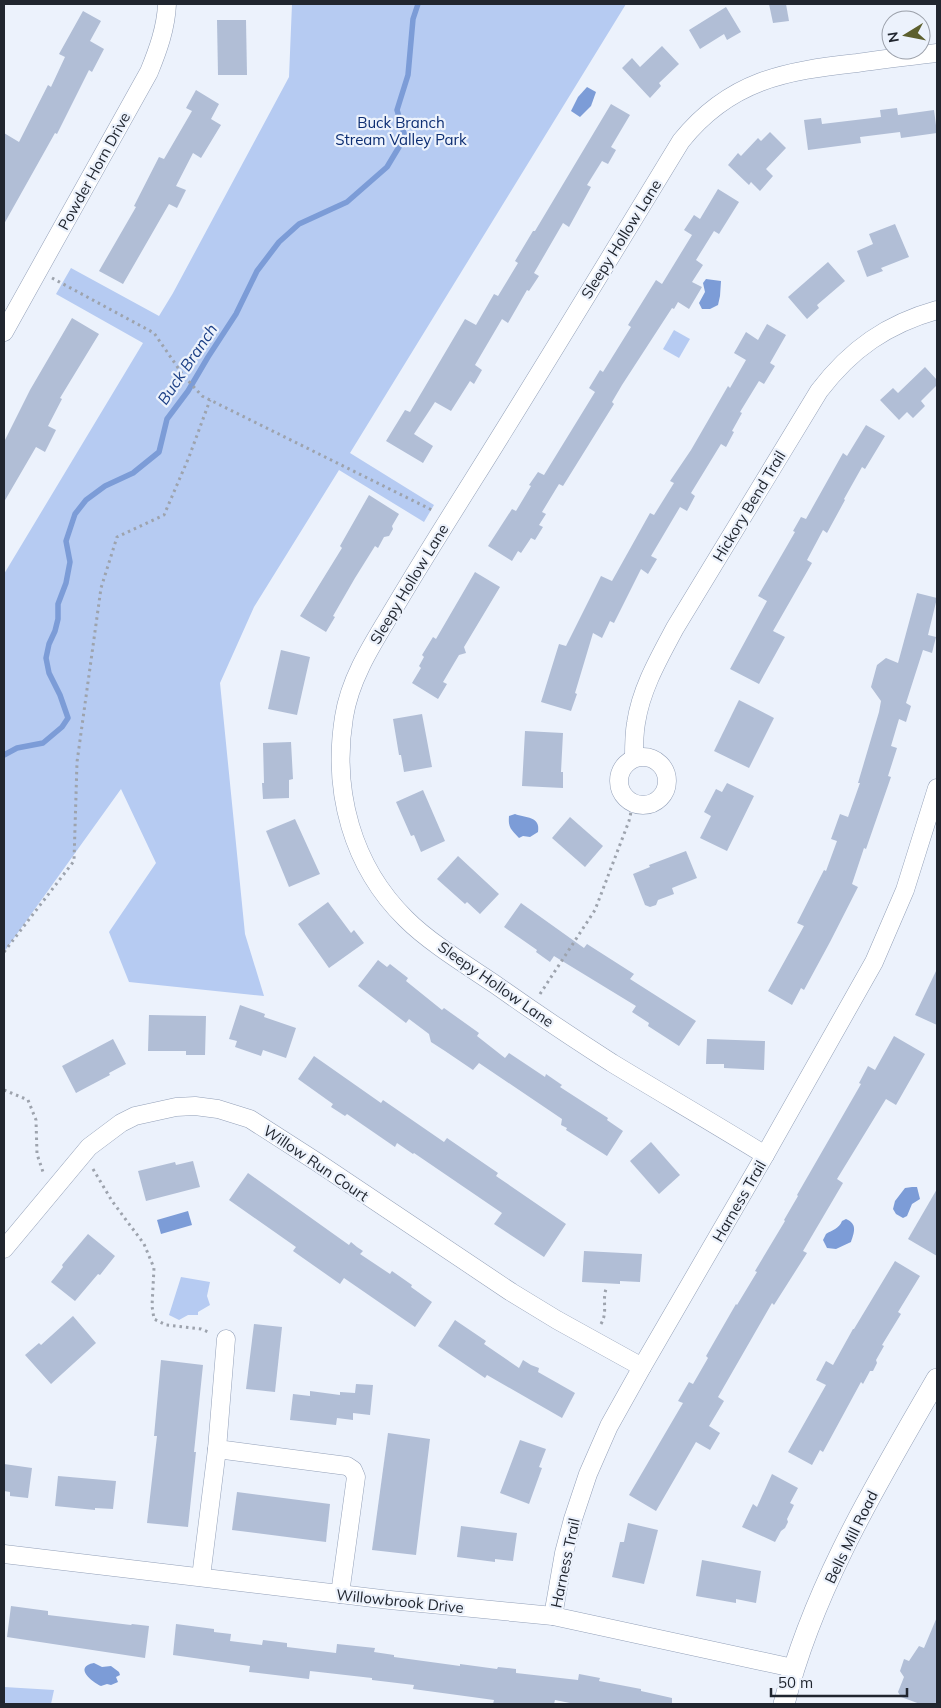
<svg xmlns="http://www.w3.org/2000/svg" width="941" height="1708" font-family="Mulish,sans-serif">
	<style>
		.green { fill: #b6cbf2 }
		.water { fill: #7c9cd7 }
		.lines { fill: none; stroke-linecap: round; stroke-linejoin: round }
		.stream { stroke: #7c9cd7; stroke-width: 5.5 }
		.building { fill: #b1bed6 }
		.minor-casing { stroke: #93a0b8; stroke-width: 19 }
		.tertiary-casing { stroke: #93a0b8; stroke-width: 22 }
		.path { stroke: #9da3ad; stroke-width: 3; stroke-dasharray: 2.5 4; stroke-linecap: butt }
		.minor { stroke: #fff; stroke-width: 18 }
		.tertiary { stroke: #fff; stroke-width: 21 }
		.labels { text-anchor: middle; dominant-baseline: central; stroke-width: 4.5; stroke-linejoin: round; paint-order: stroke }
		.park-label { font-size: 15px; fill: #0c2d72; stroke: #ecf2fc }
		.street-label { font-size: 15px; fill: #21262f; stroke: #ecf2fc }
		.water-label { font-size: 16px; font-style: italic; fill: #1d4086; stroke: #ecf2fc }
	</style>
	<rect width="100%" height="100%" fill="#ecf2fc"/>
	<g class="green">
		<path d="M292,4h334l-276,449 84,52 -10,17 -85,-52 -85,137 -34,76 25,251 19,62 -135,-14 -20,-50 47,-69 -35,-74 -117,163v-378l139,-231 -87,-49 15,-26 88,48 14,-23 116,-216z"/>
		<path d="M674,330l16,9 -11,19 -16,-9z"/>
		<path d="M181,1277l29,5 -3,14 3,9 -12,7v3h-10l-9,5 -10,-5z"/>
		<path d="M4,1687l50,3 -3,14h-47z"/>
	</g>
	<g class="water">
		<path d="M587,87l9,5 -5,14 -11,11 -9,-6 7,-14z"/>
		<path d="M706,279l15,2 -1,15 -2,9 -8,4h-8l-3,-6 6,-11 -2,-9z"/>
		<path d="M515,814c10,4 26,2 23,18l-8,5 -7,-1 -4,2c-8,-9 -11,-10 -10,-22z"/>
		<path d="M912,1187h5l3,12 -8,5 -5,12 -4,2 -7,-4 -3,-5 2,-8 10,-13z"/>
		<path d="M188,1211l4,14 -31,9 -4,-14z"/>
		<path d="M846,1219c12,5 8,14 5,23l-15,7 -9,-1 -4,-8 3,-6c6,-4 13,-5 16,-13z"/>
		<path d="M94,1663l8,4 9,-1 8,6 1,3 -4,2 2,5 -7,3 -4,-1 -6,2c-9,-4 -28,-19 -7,-23z"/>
	</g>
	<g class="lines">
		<path class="stream" d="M4,755l13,-7 26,-5 19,-16 6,-9 -8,-23 -11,-22 -3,-15 3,-14 6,-13 3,-12v-15l8,-21 4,-21 -4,-21 9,-27 11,-14 19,-14 28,-13 26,-21 8,-33 21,-28 20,-34 28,-43 21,-43 22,-29 20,-18 48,-22 40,-35 18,-30 -8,-27 11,-35 5,-56 5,-15"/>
	</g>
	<g class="building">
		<path d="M769,4h17l3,17 -16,2z"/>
		<path d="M726,7l15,25 -14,8 -3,-6 -24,15 -11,-19z"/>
		<path d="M83,11l18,10 -11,20 14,8 -12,23 -3,-2 -32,64 -2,-1 -51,91v-91l15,9 29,-57 3,2 14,-30 -6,-3z"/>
		<path d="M217,20h29l1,55h-29z"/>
		<path d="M662,46l17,18 -20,19 2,3 -11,12 -28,-30 10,-10 8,9z"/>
		<path d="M196,90l23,14 -8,15 10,6 -20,33 -8,-5 -17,33 10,4 -9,18 -8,-4 -46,80 -24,-13 37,-64 -2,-1 25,-49 5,2 28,-48 -6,-3z"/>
		<path d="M611,104l19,11 -19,32 5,3 -8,14 -6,-3 -15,24 4,2 -22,40 -6,-4 -29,50 5,3 -10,15 -2,-1 -19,33 -6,-4 -27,46 7,5 -8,14 -4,-3 -19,30 -16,-9 -21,32 19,12 -10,17 -37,-22 19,-31 5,2 55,-93 11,6 18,-31 4,2 20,-33 -3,-2 18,-30h2z"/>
		<path d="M897,108l1,7 36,-5 3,23 -36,5 -1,-6 -40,5 1,6 -53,7 -4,-30 17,-2 1,6 59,-7 -1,-7z"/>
		<path d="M770,132l16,16 -20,21 7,7 -13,15 -9,-9 -2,3 -21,-20 10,-12 3,3 17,-18 3,3z"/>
		<path d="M718,189l21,13 -20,32 -5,-3 -18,29 7,5 -11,17 10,5 -13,22 -11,-7 -4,7 -2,-1 -50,77 -10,17 2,2 -51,82 -4,-2 -17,28 4,2 -7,11 4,2 -8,13 -4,-2 -10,15 -3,-2 -6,10 -24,-15 24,-37 4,2 15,-25 -2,-1 9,-13 6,3 51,-83 -6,-4 11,-18 3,2 28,-45 -3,-2 28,-45 6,4 30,-49 -8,-5 10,-15 6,4z"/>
		<path d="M895,224l14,33 -28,11 2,3 -16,6 -10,-26 16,-7 -4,-10z"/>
		<path d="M828,262l17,19 -28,24 2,3 -12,11 -19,-22z"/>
		<path d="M72,318l27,16 -39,64 2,1 -14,27 8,4 -11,22 -9,-5 -32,55v-60l26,-52z"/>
		<path d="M767,324l19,11 -16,28 5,3 -11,18 -5,-3 -19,31 2,1 -10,18 2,1 -8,15 -5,-3 -30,49 4,3 -8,15 -7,-4 -29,49 6,3 -9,15 -7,-5 -27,54 -4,-2 -8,17 -9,-5 -18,60 2,1 -6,17 -30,-9 18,-58 7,2 35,-70 11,5 38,-68 4,2 20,-32 -4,-2 21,-31 37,-64 2,2 16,-28 -12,-7 12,-21 12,8z"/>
		<path d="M925,367l12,13v5l-16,16 4,5 -12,12 -6,-6 -8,8 -19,-20 13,-12 5,5z"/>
		<path d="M866,425l19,11 -20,33 -3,-2 -18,32 1,1 -18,33 -4,-3 -16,30 5,3 -39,68 12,6 -26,47 -29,-15 37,-68 -9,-5 37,-64 -2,-1 8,-14 5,2 37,-66 4,3z"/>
		<path d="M369,495l30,19 -7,12 1,3 -4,7 -5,1 -6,11 -3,-2 -20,32 -22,38 2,1 -9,15 -26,-16 42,-68 -2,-2z"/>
		<path d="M475,572l25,15 -36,60 2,6 -7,2 -16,27 4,2 -9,15 -26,-16 9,-15 -2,-2 5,-9 -2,-2 11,-18 3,2z"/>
		<path d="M917,593l20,5 -9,37 8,2 -4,16 -9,-3 -17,53 5,3 -5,16 -7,-3 -8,27 6,2 -9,28 3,1 -25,72 -2,-1 -12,36 6,3 -28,55 -26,48 -3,-2 -9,17 -24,-14 36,-65 -7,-3 27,-53 2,1 11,-30 -6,-2 9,-25 8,3 12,-34h-2l21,-71 2,-11 -10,-14 6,-22 9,-7 12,5z"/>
		<path d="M281,650l29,7 -13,58 -29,-6z"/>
		<path d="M739,700l35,18 -25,50 -35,-17z"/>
		<path d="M422,714l10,53 -28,5 -3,-17h-2l-6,-36z"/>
		<path d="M525,731l38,2 -2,39h2v16l-41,-2z"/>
		<path d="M291,742l2,37 -4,1v18l-26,1 -1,-16h2l-1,-40z"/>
		<path d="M727,783l27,13 -27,55 -27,-13 11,-22 -7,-4 12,-23 6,3z"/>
		<path d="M423,790l22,51 -24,11 -7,-17 -3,1 -15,-34z"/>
		<path d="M570,817l33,29 -18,21 -33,-29z"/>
		<path d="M295,819l25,55 -31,13 -23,-56z"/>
		<path d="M686,851l11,27 -25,10 2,6 -16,6 -2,5 -6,2 -5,-2 -12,-31 17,-7 -1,-2z"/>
		<path d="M458,856l41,38 -19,20 -13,-12 -2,2 -28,-25z"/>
		<path d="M328,902l23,31 3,-3 10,13 -35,25 -31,-44z"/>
		<path d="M521,903l63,45 3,-4 47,30 -4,5 66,42 -17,25 -31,-20 1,-3 -17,-11 4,-6 -82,-50 -4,6 -14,-10 1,-2 -33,-23z"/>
		<path d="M378,960l9,7 3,-3 18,14 -2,3 36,29 2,-2 35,25 -2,3 28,22 4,-5 36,24 1,-3 16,11 -2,2 48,31 -1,2 16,11 -16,25 -41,-26 1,-2 -6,-3 1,-6 -83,-56 -6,7 -28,-19 -14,-9 -2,-8 -20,-15 -3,4 -48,-37z"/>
		<path d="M937,969v56l-22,-10z"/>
		<path d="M240,1005l25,9 -1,3 32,11 -10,30 -23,-8 -2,6 -26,-9 2,-6 -8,-2z"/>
		<path d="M149,1015l57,1 -1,39h-19v-4h-38z"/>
		<path d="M894,1036l31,18 -29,51 -10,-6 -49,80 6,4 -40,68 4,2 -33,52 -2,-2 -54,94 6,4 -15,25 11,7 -10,17 -14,-8 -40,69 -27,-16 54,-92 -5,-2 11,-19 4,2 15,-26 -2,-2 30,-52 1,1 20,-33 -2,-1 30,-50 -1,-1 14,-24 -1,-1 64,-111 -2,-1 9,-17 7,4z"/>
		<path d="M113,1039l13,25 -17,9 1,2 -34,18 -14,-27z"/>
		<path d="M707,1039l58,2 -1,29 -40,-2v-4h-18z"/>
		<path d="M314,1056l67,47 2,-3 61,42 3,-4 51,35 -2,3 70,48 -22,33 -50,-33 8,-11 -88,-60 -1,1 -16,-11 -2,4 -48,-33 -2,2 -14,-9 2,-3 -35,-25z"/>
		<path d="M651,1142l29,33 -21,19 -29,-33z"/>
		<path d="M193,1161l7,26 -54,14 -8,-30 37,-9 1,3z"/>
		<path d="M248,1173l101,72 2,-3 6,5 6,4 -3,3 30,20 2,-3 20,14 -1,2 21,15 -17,25 -71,-49 -4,6 -47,-33 3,-4 -67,-47z"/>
		<path d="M937,1189v67l-29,-17z"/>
		<path d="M88,1234l27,22 -15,19 -2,-1 -23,27 -24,-19 12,-15 -1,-2z"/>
		<path d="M584,1251l58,3 -2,28 -20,-1v3l-38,-2z"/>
		<path d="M895,1261l25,15 -22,36 3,2 -19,31 2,1 -8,14 1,3 -4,8h-3l-7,13 -2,-2 -38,70 -3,-2 -8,15 -24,-13 38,-67 -10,-5 10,-19 7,4 20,-36h1z"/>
		<path d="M73,1316l23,27 -45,41 -26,-29 14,-12 2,2z"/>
		<path d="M455,1320l31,21 -2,3 35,24 4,-8 8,5 8,3 -1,4 37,21 -13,25 -75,-43 -2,3 -47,-32z"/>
		<path d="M254,1324l28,3 -7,65 -29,-3z"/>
		<path d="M161,1360l42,5 -9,87h2l-8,75 -41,-4 10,-87h-3z"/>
		<path d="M356,1384l17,1 -3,30 -17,-2v7l-16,-2 -1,7 -46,-5 3,-26 17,2v-5l30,4v-3l15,1z"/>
		<path d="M388,1433l42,6 -14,116 -44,-5z"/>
		<path d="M520,1440l26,9 -7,18 3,1 -13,36 -29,-11z"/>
		<path d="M4,1464l28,4 -4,30 -18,-2v-4l-6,-1z"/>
		<path d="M772,1474l26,14 -8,15 4,2 -7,14 1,3 -3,6 -4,3 -6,11 -33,-15 11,-23 4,3z"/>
		<path d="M58,1476l58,5 -3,28 -18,-1v2l-40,-4z"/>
		<path d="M237,1492l93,12 -4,38 -94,-12z"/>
		<path d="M628,1523l30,7 -14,54 -32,-7 8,-35h4z"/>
		<path d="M461,1526l56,7 -4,28 -18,-2v3l-38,-5z"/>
		<path d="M702,1560l59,11 -5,32 -20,-4v4l-40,-7z"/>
		<path d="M11,1606l37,5v4l83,10 1,-1 17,2 -4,32 -138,-21z"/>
		<path d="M937,1617v87h-17l-19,-7 -3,-5 6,-15 -4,-6 4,-12 5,2 10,-15 5,2z"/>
		<path d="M176,1624l38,5v3l17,2 -1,7 32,4 1,-5 24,3v4l49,6 1,-9 38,4 -1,4 20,3v2l66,9v-2l37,5 1,-2 18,2v4l62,7 1,-6 21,4 -1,3 42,8v2l31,7v6h-97l-20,-4 -1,4h-61l1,-4 -81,-11 1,-4 -42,-5v-2l-62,-7 -1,8 -60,-7 1,-6 -77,-11z"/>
	</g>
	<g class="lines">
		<defs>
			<g id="minor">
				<path d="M4,332l145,-260c9,-22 17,-44 18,-68"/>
				<circle cx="643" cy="781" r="24"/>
				<path d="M634,758c0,-11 0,-24 2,-35 5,-34 23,-65 39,-95l144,-237c32,-42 68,-67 118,-81"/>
				<path d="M765,1155c-50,-31 -102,-61 -153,-92 -39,-25 -78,-51 -116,-78 -28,-19 -66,-42 -90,-66 -54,-53 -74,-128 -62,-202 6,-39 29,-74 49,-107 26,-44 53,-87 80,-130 71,-113 139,-226 208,-339 49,-61 104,-70 176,-78 27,-4 53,-7 80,-10"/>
				<path d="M4,1249l85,-102 32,-24 14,-7 41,-9 19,-1 23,3 32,10 67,43 194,130 46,28 85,47"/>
				<path d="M226,1339l-9,110 130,17 6,4 3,7 -16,117"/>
				<path d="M4,1554l386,46 163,16 240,52"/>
				<path d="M201,1577l16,-128"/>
				<path d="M553,1616l11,-63 9,-34 15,-45 21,-48 33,-59 123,-212 109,-193 31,-72 32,-102"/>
			</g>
			<path id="tertiary" d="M784,1704c29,-116 93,-221 153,-325"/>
		</defs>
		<use href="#minor" class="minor-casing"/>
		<use href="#tertiary" class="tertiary-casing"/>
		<g class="path">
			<path d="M52,278l102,55 29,42 19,21 232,115"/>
			<path d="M4,952l70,-91 3,-99 24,-174 16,-51 47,-22 25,-58 21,-57"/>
			<path d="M540,994l55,-84 34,-89 4,-18"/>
			<path d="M4,1090l24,10 8,20 1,34 7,21"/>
			<path d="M93,1169l19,32 32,43 10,24 -2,38 2,13 12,6 35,4 10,4"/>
			<path d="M601,1324c7,-12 1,-23 5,-35"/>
		</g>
		<use href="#minor" class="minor"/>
		<use href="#tertiary" class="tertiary"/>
	</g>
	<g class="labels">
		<g class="park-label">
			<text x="401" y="122">Buck Branch<tspan x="401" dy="17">Stream Valley Park</tspan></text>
		</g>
		<g class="street-label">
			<text transform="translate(94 171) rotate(-61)">Powder Horn Drive</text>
			<text transform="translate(621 239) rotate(-58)">Sleepy Hollow Lane</text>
			<text transform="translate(749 506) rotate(-59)">Hickory Bend Trail</text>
			<text transform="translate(409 584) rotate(-59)">Sleepy Hollow Lane</text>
			<text transform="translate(496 984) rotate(35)">Sleepy Hollow Lane</text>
			<text transform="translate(316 1163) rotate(34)">Willow Run Court</text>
			<text transform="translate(739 1201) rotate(-60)">Harness Trail</text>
			<text transform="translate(851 1537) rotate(-64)">Bells Mill Road</text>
			<text transform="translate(565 1563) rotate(-78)">Harness Trail</text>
			<text transform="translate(400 1601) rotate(6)">Willowbrook Drive</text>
		</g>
		<g class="water-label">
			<text transform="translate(187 364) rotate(-56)">Buck Branch</text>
		</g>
	</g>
	<rect width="941" height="1708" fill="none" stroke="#21262f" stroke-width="10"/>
	<g transform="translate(906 35) rotate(260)"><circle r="24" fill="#ecf2fc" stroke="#9ba0aa"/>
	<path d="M0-4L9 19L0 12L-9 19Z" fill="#5c5f2d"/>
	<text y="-8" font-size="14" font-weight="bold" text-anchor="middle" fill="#21262f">N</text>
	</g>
	<path d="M771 1688v8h136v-8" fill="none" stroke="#21262f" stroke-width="2.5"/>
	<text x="778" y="1688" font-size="15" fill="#21262f" stroke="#ecf2fc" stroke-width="4" paint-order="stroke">50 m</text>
</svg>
